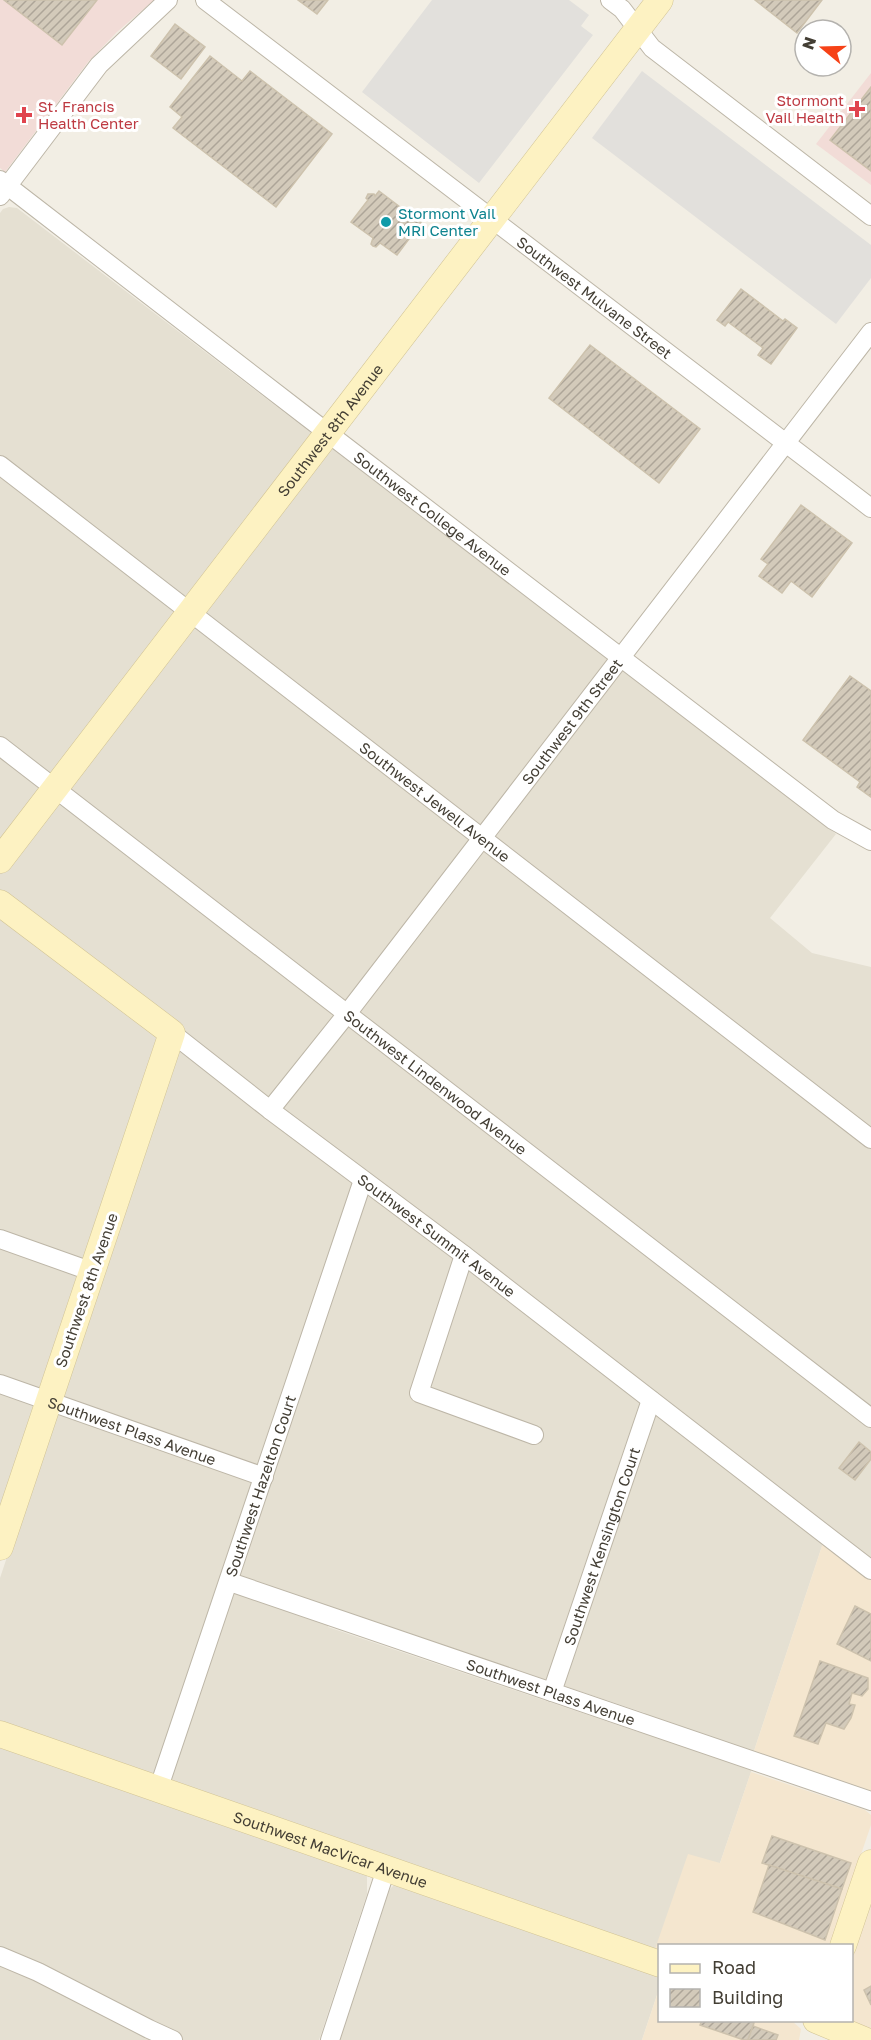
<svg xmlns="http://www.w3.org/2000/svg" width="871" height="2040" font-family="'Golos Text',sans-serif">
	<style>
		.residential { fill: #e5e0d2; fill-rule: evenodd }
		.commercial { fill: #f4e6cf }
		.medical { fill: #f2dcd7 }
		.parking { fill: #e2e0dc }
		.building { fill: url(#building-hatch); stroke: #cdc2ad; stroke-width: 1.5 }
		.lines { fill: none; stroke-linecap: round; stroke-linejoin: round }
		.street-casing { stroke: #bdb6a7; stroke-width: 20 }
		.secondary-casing { stroke: #d1c394; stroke-width: 27 }
		.street { stroke: #fff; stroke-width: 18 }
		.secondary { stroke: #fdf2c2; stroke-width: 26 }
		.health-dot { fill: #e0444e; stroke: #fff; stroke-width: 2 }
		.culture-dot { fill: #0f9aa8; stroke: #fff; stroke-width: 2 }
		.labels { text-anchor: middle; dominant-baseline: central; stroke-width: 6; stroke-linejoin: round; paint-order: stroke }
		.health-label { font-size: 15px; fill: #be3a42; stroke: #fff; text-anchor: end }
		.culture-label { font-size: 15px; fill: #0d838f; stroke: #fff; text-anchor: start }
		.street-label { font-size: 15px; fill: #433e34; stroke: #fff }
	</style>
	<defs>
		<pattern id="building-hatch" width="6" height="6" patternUnits="userSpaceOnUse" patternTransform="scale(1.5)"><rect width="6" height="6" fill="#d3caba"/><path d="M-1 1l2-2M0 6l6-6M5 7l2-2" fill="none" stroke="#ada598"/></pattern>
	</defs>
	<rect width="100%" height="100%" fill="#f2eee4"/>
	<g class="residential">
		<path d="M9,207l8,1 819,626 -66,84 42,35 59,14v594l-871,-671v-677l3,-4z"/>
		<path d="M0,914l728,554 95,75 -70,211 -2,18 -31,91 -66,89 -654,-226v-148l104,-312 -104,-36zM333,1609l312,104 -7,19 -310,-105z"/>
		<path d="M0,1247l73,25 4,5 -77,242z"/>
		<path d="M0,1742l360,128 7,6v18l-48,146h-319z"/>
		<path d="M395,1884l264,90v15l-17,51h-303l49,-149z"/>
	</g>
	<g class="commercial">
		<path d="M823,1543l48,36v215l-118,-40z"/>
		<path d="M751,1772l114,38 6,5v10l-41,120 -170,1 -1,8 -5,-2 34,-98 32,9z"/>
		<path d="M871,1901v133l-34,-13 15,-1v-61z"/>
		<path d="M659,1989l1,31 132,1 9,8 -2,11h-157z"/>
	</g>
	<g class="medical">
		<path d="M0,0h154l-37,32 -29,30 -83,110 -5,-4z"/>
		<path d="M871,73v112l-55,-41z"/>
	</g>
	<g class="parking">
		<path d="M432,0h137l20,15 -8,11 12,9 -114,148 -117,-91z"/>
		<path d="M642,71l229,174v33l-35,46 -244,-186z"/>
	</g>
	<g class="building">
		<path d="M4,0h93l-35,45z"/>
		<path d="M298,0h30l-11,14z"/>
		<path d="M755,0h67l-25,33z"/>
		<path d="M175,24l30,23 -24,32 -30,-23z"/>
		<path d="M210,56l32,25 8,-10 82,63 -56,73 -103,-79 9,-11 -12,-10z"/>
		<path d="M871,87v84l-41,-31z"/>
		<path d="M379,191l42,32 -24,32 -17,-12 -4,4 -3,-1 -2,-2 2,-6 -22,-16 17,-22 -2,-2 2,-4h6l1,2z"/>
		<path d="M741,289l42,32 2,-2 12,9 -26,36 -13,-9 5,-7 -35,-26 -3,4 -8,-6z"/>
		<path d="M590,345l110,84 -41,54 -110,-85z"/>
		<path d="M801,505l51,38 -40,54 -21,-16 -9,12 -23,-17 9,-12 -7,-5z"/>
		<path d="M850,676l21,15v106l-14,-10 3,-5 -57,-42z"/>
		<path d="M859,1442l12,10v7l-16,21 -16,-12z"/>
		<path d="M855,1606l16,8v47l-34,-17z"/>
		<path d="M820,1661l48,17v11l-6,7 -10,-3 -3,11 6,1 -4,13 -7,11 -18,-6 -8,21 -24,-8z"/>
		<path d="M772,1836l79,27 -9,26 -80,-26z"/>
		<path d="M769,1865l73,24 -17,51 -72,-28z"/>
		<path d="M871,1986v19l-7,-15z"/>
		<path d="M702,2020h45l7,3 -6,17h-4l-44,-15z"/>
		<path d="M753,2026l25,9 -2,5h-28z"/>
	</g>
	<g class="lines">
		<defs>
			<g id="street">
				<path id="s1" d="M205,0l666,508"/>
				<path d="M610,0l12,9 30,39 219,168"/>
				<path id="s2" d="M0,180l307,237 526,403 38,21"/>
				<path d="M0,196l99,-131 69,-65"/>
				<path id="s3" d="M0,465l871,674"/>
				<path id="s4" d="M0,746l871,672"/>
				<path id="s5" d="M172,1033l98,77 194,145 407,315"/>
				<path id="s6" d="M270,1110l76,-95 525,-683"/>
				<path d="M0,1239l93,33"/>
				<path d="M464,1255l-45,138 115,42"/>
				<path id="s7" d="M0,1384l264,93"/>
				<path id="s8" d="M230,1582l641,219"/>
				<path id="s9" d="M552,1692l99,-292"/>
				<path id="s10" d="M158,1790l205,-610"/>
				<path d="M0,1956l38,16 111,57 24,11"/>
				<path d="M330,2040l56,-171"/>
			</g>
			<g id="secondary">
				<path id="s11" d="M0,860l660,-860"/>
				<path d="M0,903l172,130 -172,514"/>
				<path id="s12" d="M0,1734l660,230"/>
				<path d="M843,1946l28,-83"/>
				<path d="M816,2020l48,20"/>
			</g>
		</defs>
		<use href="#street" class="street-casing"/>
		<use href="#secondary" class="secondary-casing"/>
		<use href="#street" class="street"/>
		<use href="#secondary" class="secondary"/>
	</g>
	<g class="health-dot">
		<path d="M854 100h6v6h6v6h-6v6h-6v-6h-6v-6h6z"/>
		<path d="M21 106h6v6h6v6h-6v6h-6v-6h-6v-6h6z"/>
	</g>
	<circle class="culture-dot" cx="386" cy="222" r="6"/>
	<g class="labels">
		<g class="health-label">
			<text x="844" y="100">Stormont<tspan x="844" dy="17">Vail Health</tspan></text>
			<text x="38" y="106" text-anchor="start">St. Francis<tspan x="38" dy="17">Health Center</tspan></text>
		</g>
		<g class="culture-label">
			<text x="398" y="213">Stormont Vail<tspan x="398" dy="17">MRI Center</tspan></text>
		</g>
		<g class="street-label">
			<text stroke="none"><textPath href="#s1" startOffset="490">Southwest Mulvane Street</textPath></text>
			<text stroke="none"><textPath href="#s11" startOffset="542">Southwest 8th Avenue</textPath></text>
			<text stroke="none"><textPath href="#s2" startOffset="546">Southwest College Avenue</textPath></text>
			<text stroke="none"><textPath href="#s6" startOffset="492">Southwest 9th Street</textPath></text>
			<text stroke="none"><textPath href="#s3" startOffset="550">Southwest Jewell Avenue</textPath></text>
			<text stroke="none"><textPath href="#s4" startOffset="550">Southwest Lindenwood Avenue</textPath></text>
			<text stroke="none"><textPath href="#s5" startOffset="333">Southwest Summit Avenue</textPath></text>
			<text transform="translate(86 1290) rotate(-71)">Southwest 8th Avenue</text>
			<text stroke="none"><textPath href="#s7" startOffset="140">Southwest Plass Avenue</textPath></text>
			<text stroke="none"><textPath href="#s10" startOffset="321">Southwest Hazelton Court</textPath></text>
			<text stroke="none"><textPath href="#s9" startOffset="154">Southwest Kensington Court</textPath></text>
			<text stroke="none"><textPath href="#s8" startOffset="339">Southwest Plass Avenue</textPath></text>
			<text stroke="none"><textPath href="#s12" startOffset="350">Southwest MacVicar Avenue</textPath></text>
		</g>
	</g>
	<rect x="658" y="1944" width="195" height="78" fill="#ffffff" stroke="#b4b2ae" stroke-width="1.5"/>
	<rect x="670" y="1964" width="30" height="9" fill="#fdf2c2" stroke="#b4b2ae" stroke-width="1.5"/>
	<text x="712" y="1974" font-size="18" fill="#433e34">Road</text>
	<rect x="670" y="1989" width="30" height="18" fill="url(#building-hatch)" stroke="#b4b2ae" stroke-width="1.5"/>
	<text x="712" y="2004" font-size="18" fill="#433e34">Building</text>
	<g transform="translate(823 48) rotate(289)"><circle r="28" fill="#ffffff" stroke="#b4b2ae" stroke-width="1.5"/>
	<path d="M0-4.5L10 22L0 15L-10 22Z" fill="#f64217"/>
	<text y="-9" font-size="16" font-weight="bold" text-anchor="middle" fill="#433e34">N</text>
	</g>
</svg>
